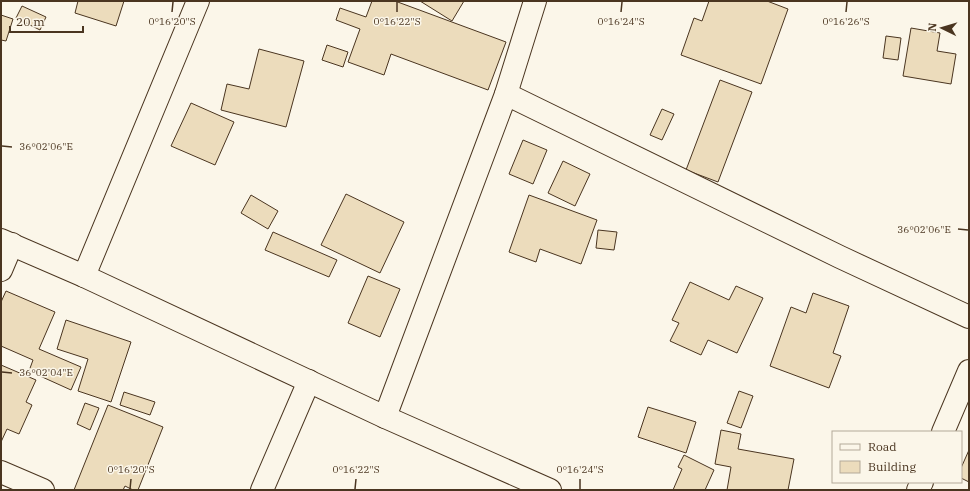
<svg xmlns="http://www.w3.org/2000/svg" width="970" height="491" font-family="'IBM Plex Serif',serif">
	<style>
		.building { fill: #ecdcbc; stroke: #4a3520 }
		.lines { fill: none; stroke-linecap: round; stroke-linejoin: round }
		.street-casing { stroke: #4a3520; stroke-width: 24 }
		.street { stroke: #fbf6e9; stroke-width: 22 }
		.ticks { fill: none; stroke: #4a3520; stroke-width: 1.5 }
		.ticks-label { font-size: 10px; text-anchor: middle; fill: #4a3520; stroke: #fbf6e9; stroke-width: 3; stroke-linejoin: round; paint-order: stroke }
	</style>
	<rect width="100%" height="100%" fill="#fbf6e9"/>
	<g class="building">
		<path d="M78,1h46l-8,25 -41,-13z"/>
		<path d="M372,1h23l111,41 -18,48 -97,-36 -7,21 -36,-13 12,-33 -24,-9 4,-12 26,9z"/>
		<path d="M420,1h44l-12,20z"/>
		<path d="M709,1h58l21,8 -27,75 -80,-29 13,-37 8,3z"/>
		<path d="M22,6l24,11 -6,13 -24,-12z"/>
		<path d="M1,15l12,4 -7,22 -5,-1z"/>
		<path d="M911,28l29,5 -3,18 19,3 -5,30 -48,-8z"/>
		<path d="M886,36l15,2 -3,22 -15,-2z"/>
		<path d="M327,45l21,7 -5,15 -21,-7z"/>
		<path d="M259,49l45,12 -18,66 -65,-17 6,-26 22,5z"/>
		<path d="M720,80l32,12 -34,90 -32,-12z"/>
		<path d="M191,103l43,19 -19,43 -44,-19z"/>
		<path d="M662,109l12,5 -12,26 -12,-5z"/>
		<path d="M523,140l24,10 -14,34 -24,-10z"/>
		<path d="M563,161l27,13 -15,32 -27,-13z"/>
		<path d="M346,194l58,28 -24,51 -59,-28z"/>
		<path d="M251,195l27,16 -10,18 -27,-16z"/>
		<path d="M529,195l68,25 -16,44 -41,-15 -4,13 -27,-10z"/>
		<path d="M598,230l19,2 -3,18 -18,-2z"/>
		<path d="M273,232l64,28 -8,17 -64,-27z"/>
		<path d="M368,276l32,13 -20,48 -32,-14z"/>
		<path d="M690,282l39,18 7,-14 27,12 -26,55 -29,-13 -7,15 -31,-14 9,-18 -7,-3z"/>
		<path d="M6,291l49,21 -16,37 42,18 -10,23 -42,-19 4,-11 -32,-14v-44z"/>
		<path d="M813,293l36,13 -16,47 8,3 -12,32 -59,-22 21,-59 15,6z"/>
		<path d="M66,320l65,22 -20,60 -33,-11 10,-32 -31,-10z"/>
		<path d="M1,365l35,15 -10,22 6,3 -13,29 -12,-5 -6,13z"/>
		<path d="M739,391l14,5 -12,32 -14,-5z"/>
		<path d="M124,392l31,10 -5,13 -30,-10z"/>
		<path d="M85,403l14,5 -9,22 -13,-6z"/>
		<path d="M108,405l55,22 -25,63h-5l-8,-4 -2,4h-49z"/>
		<path d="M648,407l48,15 -10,31 -48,-16z"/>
		<path d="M721,430l20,4 -3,15 56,10 -6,31h-61l4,-23 -16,-3z"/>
		<path d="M969,450v32l-8,-4v-10z"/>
		<path d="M684,455l30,15 -9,20h-32l9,-21 -4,-2z"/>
	</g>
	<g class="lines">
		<defs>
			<g id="street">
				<path d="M506,94l334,163 129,60"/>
				<path d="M1,240l83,36 301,141 165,73"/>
				<path d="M1,270l11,-26"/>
				<path d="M84,276l114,-275"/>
				<path d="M385,417l121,-323 29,-93"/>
				<path d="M943,432l26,-61"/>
				<path d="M1,472l42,18"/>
				<path d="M262,490l47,-109"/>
				<path d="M918,490l4,-8"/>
			</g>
		</defs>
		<use href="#street" class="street-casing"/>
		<use href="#street" class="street"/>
	</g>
	<path class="ticks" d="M172,12l1,-10M397,12v-10M621,12l1,-10M846,12l1,-10M2,146l10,1M958,229l10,1M2,372l10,1M130,489l1,-10M355,489l1,-10M580,489v-10"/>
	<g class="ticks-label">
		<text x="172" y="25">0°16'20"S</text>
		<text x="397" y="25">0°16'22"S</text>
		<text x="621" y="25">0°16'24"S</text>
		<text x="846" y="25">0°16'26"S</text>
		<text x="46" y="150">36°02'06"E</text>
		<text x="924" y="233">36°02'06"E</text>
		<text x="46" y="376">36°02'04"E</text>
		<text x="131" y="473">0°16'20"S</text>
		<text x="356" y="473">0°16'22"S</text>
		<text x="580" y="473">0°16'24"S</text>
	</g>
	<rect width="970" height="491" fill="none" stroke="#4a3520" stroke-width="4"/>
	<rect x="832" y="431" width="130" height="52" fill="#fbf6e9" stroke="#b4a999"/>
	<rect x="840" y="444" width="20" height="6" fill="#fbf6e9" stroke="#b4a999"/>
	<text x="868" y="451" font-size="12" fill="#4a3520">Road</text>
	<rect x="840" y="461" width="20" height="12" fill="#ecdcbc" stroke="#b4a999"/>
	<text x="868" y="471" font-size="12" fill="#4a3520">Building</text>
	<g transform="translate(942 28) rotate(275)" stroke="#fbf6e9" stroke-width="3" paint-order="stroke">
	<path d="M0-3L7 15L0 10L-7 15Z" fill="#4a3520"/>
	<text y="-6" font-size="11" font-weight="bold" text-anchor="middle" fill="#4a3520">N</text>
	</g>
	<path d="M10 26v6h73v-6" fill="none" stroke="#4a3520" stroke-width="2"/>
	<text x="16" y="26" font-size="12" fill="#4a3520" stroke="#fbf6e9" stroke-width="3" paint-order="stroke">20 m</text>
</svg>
